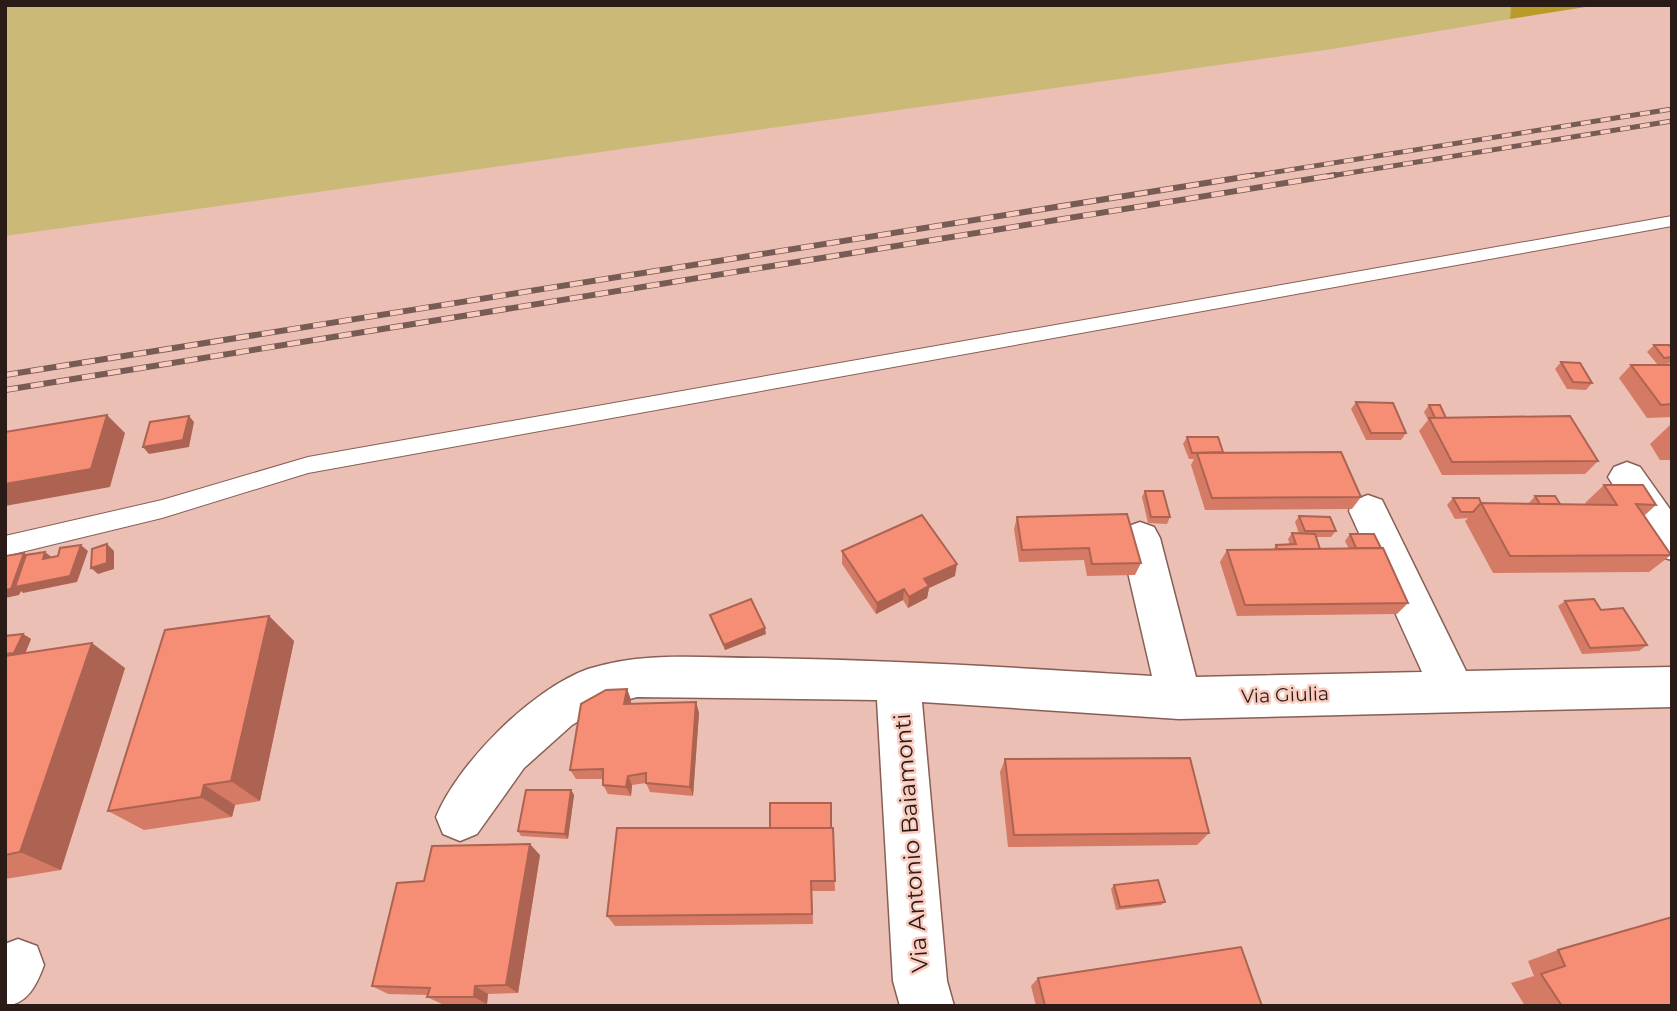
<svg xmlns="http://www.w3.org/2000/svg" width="1677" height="1011" font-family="Montserrat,sans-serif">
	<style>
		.green { fill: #cbb978 }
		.forest { fill: #b99c27 }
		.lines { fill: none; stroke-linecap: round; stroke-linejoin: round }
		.lane-casing { stroke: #875f55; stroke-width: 2 }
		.street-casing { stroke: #875f55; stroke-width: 3 }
		.lane { fill: #fff; fill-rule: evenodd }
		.street { fill: #fff; fill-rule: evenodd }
		.rail-far1-casing { stroke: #775c55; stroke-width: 5 }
		.rail-casing { stroke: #775c55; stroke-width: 6 }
		.rail-far1 { stroke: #faccc0; stroke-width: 3.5; stroke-dasharray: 10; stroke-linecap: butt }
		.rail { stroke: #faccc0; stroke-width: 4.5; stroke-dasharray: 13; stroke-linecap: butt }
		.wall { fill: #d47a65 }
		.shaded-wall { fill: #ac6352 }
		.building { fill: #f68e75; stroke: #ac6352; stroke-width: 2 }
		.labels { text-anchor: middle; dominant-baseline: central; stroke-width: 5; stroke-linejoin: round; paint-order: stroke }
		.street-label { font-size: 19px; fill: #2b1b17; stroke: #faccc0 }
		.near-street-label { font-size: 23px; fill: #2b1b17; stroke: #faccc0 }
	</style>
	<rect width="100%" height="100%" fill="#ecbfb4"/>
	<path class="green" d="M5,5h1506l-1,14 -178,30 -1327,187z"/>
	<path class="forest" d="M1511,5h87l-88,14z"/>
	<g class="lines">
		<defs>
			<path id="lane" d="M1672,216v10l-1364,247 -146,45 -157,38v-20l157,-36 146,-43z"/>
			<g id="street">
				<path d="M1627,462l13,5 32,45v48l-14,-4 -50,-79 6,-10z"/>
				<path d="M1368,495l14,5 84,171 206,-4v40l-493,12 -257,-17 25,279 7,25h-54l-7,-25 -16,-281 -240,-3 -36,10 -29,18 -48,43 -47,66 -17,7 -17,-7 -7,-17c22,-54 96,-128 152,-148 55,-18 115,-11 173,-11 131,2 260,10 391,18l-32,-138 6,-11 14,-5 14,5 6,11 36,139 226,-5 -73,-161 5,-11z"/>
				<path d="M18,939l19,7 7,19c-7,19 -16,39 -39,41v-62z"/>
			</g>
		</defs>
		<use href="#lane" class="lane-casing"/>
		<use href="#street" class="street-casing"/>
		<use href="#lane" class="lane"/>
		<use href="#street" class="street"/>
		<defs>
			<g id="rail-far1">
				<path d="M1245,177l427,-68"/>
				<path d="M1324,177l348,-56"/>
			</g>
			<g id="rail">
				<path d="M5,375l1251,-200"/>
				<path d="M5,390l1330,-215"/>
			</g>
		</defs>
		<use href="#rail-far1" class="rail-far1-casing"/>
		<use href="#rail" class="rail-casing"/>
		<use href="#rail-far1" class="rail-far1"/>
		<use href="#rail" class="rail"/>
	</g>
	<g class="wall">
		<path d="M1654,345l18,3v15l-14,2 -11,-13z"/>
		<path d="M1561,362l31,21 -6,7 -19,-1 -12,-20z"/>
		<path d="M1631,365h41v52l-25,1 -28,-40z"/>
		<path d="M1356,402l50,31 -5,7h-35l-15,-31z"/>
		<path d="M1429,405l17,13 152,43 -13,13 -143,1 -23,-44 9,-11 -4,-8z"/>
		<path d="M1670,425h2v35h-12l-10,-16z"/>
		<path d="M1187,437l36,15 138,45 -9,12 -147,1 -14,-45 3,-6h-5l-6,-15z"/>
		<path d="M1604,485l52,20 -12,11 27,39 -22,17 -156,1 -28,-52 3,-3 -13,1 -8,-14 6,-7 28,5 48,1v-1l6,-7 25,8h26l-1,-1z"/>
		<path d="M1145,491l25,26 -3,7 -19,-1 -6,-26z"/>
		<path d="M1299,516l37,15 -5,6h-15l4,12h29l-4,-8 5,-7 58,69 -11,11 -160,2 -17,-54 7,-12h46l3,-5h14l-2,-6 4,-6 7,1 -4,-12z"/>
		<path d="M1017,517l124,46 -6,12 -48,1 -3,-16 -65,2 -5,-33z"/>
		<path d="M842,551l113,25 -26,12 -2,10 -19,10 -5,-8 -27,14 -34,-50z"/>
		<path d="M1565,601l36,9 46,35 -8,6 -57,3 -24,-48z"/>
		<path d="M710,615l56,19 -41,16 -13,-29z"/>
		<path d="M269,616l25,25 -34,160 -25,4 -3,12 -88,13 -36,-19z"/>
		<path d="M23,634l8,5 -6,14 100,15 -64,202 -56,9v-243z"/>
		<path d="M627,689l4,11v4l65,-2 3,11 -6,83 -43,-4 -4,-9 -14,2 -1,11 -23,-2 -5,-9v-6h-27l-6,-9z"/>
		<path d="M1005,759l204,74 -12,12 -189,2 -8,-75z"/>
		<path d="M571,790l3,5 -6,44 -47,-3 -3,-5z"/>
		<path d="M831,828h2l2,63h-23l1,33 -198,2 -8,-10z"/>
		<path d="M540,855l-22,138 -30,1 -1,10h-45l-15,-7 1,-2 -40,-1 -16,-8 52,-105z"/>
		<path d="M1114,885l51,17 -4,3 -45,5 -5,-21z"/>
		<path d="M1558,950l114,56h-147l-14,-23 23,-7 -6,-15z"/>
		<path d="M1038,978l224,28h-226l-5,-20z"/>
	</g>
	<g class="shaded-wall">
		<path d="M107,415l18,18 -15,54 -105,19v-22z"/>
		<path d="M189,416l5,6 -5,25 -40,7 -6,-7z"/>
		<path d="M107,544l7,7v18l-16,5 -7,-6z"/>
		<path d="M81,545l7,6 -11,31 -54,11 -2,-2 -2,4 -14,3v-8l19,-37 8,6 -9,27z"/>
		<path d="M45,552l8,6 -10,1z"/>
		<path d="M957,564l-2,12 -26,12 -2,10 -19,10 1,-11 15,-18z"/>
		<path d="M904,589l-1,11 -27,14 1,-11z"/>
		<path d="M269,616l25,25 -34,160 -29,-20z"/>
		<path d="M765,628l1,6 -41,16 -1,-5z"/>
		<path d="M23,634l8,5 -8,20 -9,-6z"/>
		<path d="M92,643l33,25 -64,202 -41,-18z"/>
		<path d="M627,689l4,11 -2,14 -5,-10z"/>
		<path d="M696,702l3,11 -6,83 -3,-9z"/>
		<path d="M628,776l4,9 -1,11 -5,-9z"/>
		<path d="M204,785l31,20 -3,12 -31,-20z"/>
		<path d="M571,790l3,5 -6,44 -3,-5z"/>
		<path d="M530,844l10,11 -22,138 -12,-8z"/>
		<path d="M475,986l13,8 -1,10 -13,-7z"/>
	</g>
	<g class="building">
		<path d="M1654,345h15l3,3v9l-8,1z"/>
		<path d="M1561,362l19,1 12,20 -19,-1z"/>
		<path d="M1631,365h41v39l-11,1z"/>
		<path d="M1356,402l37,1 13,30h-35z"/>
		<path d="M1429,405h11l6,13h-11z"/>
		<path d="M107,415l-16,54 -86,15v-52z"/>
		<path d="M189,416l-6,24 -40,7 7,-25z"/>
		<path d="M1570,416l28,45 -146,1 -23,-44z"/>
		<path d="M1187,437h31l5,15 -31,1z"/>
		<path d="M1341,452l20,45 -149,1 -15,-45z"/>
		<path d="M1604,485h39l13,20 -20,-1 35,51 -161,1 -29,-53 136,2z"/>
		<path d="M1145,491h18l7,26h-19z"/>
		<path d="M1535,496h20l5,8h-20z"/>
		<path d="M1453,498h26l2,5 -8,9h-12z"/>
		<path d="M1127,514l14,49 -49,1 -3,-16 -67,2 -5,-33z"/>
		<path d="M922,515l35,49 -33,15 5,7 -20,11 -5,-8 -27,14 -35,-52z"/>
		<path d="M1299,516l31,1 6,14h-31z"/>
		<path d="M1292,533l23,1 5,15h-43l-1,-4 20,-1z"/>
		<path d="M1350,534h24l7,14h-25z"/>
		<path d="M107,544v19l-16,5 1,-19z"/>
		<path d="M81,545l-11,31 -55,11 11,-32 19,-3 -2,7 15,-3 2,-8z"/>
		<path d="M1383,548l25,55 -163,2 -18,-55z"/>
		<path d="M24,553l-13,36 -6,1v-34z"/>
		<path d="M751,599l14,29 -41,17 -14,-30z"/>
		<path d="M1594,599l7,11 22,-2 24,37 -57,3 -25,-47z"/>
		<path d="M269,616l-38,165 -27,4 -3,12 -93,14 57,-181z"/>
		<path d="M23,634l-9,19 -9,1v-18z"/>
		<path d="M92,643l-72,209 -15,3v-199z"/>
		<path d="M627,689l-3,15 72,-2 -6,85 -44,-4v-10l-18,3 -2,11 -23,-2v-16l-33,1 11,-66 25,-14z"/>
		<path d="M1190,758l19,75 -195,2 -9,-76z"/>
		<path d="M526,790h45l-6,44 -47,-3z"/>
		<rect x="770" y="803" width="61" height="25"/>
		<path d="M617,828h216l2,53h-24l1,33 -205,2z"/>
		<path d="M530,844l-24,141 -31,1 -1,11h-47l3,-9 -58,-2 25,-103 27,-2 8,-35z"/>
		<path d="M1158,880l7,22 -45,5 -6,-22z"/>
		<path d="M1672,917v89h-110l-21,-32 24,-8 -7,-16z"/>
		<path d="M1241,947l21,59h-217l-7,-28z"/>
	</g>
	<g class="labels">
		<g class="street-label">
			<text transform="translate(1285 695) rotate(-2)">Via Giulia</text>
		</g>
		<g class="near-street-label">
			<text transform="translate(911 843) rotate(-94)">Via Antonio Baiamonti</text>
		</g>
	</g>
	<rect width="1677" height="1011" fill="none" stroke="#2b1b17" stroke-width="14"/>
</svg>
